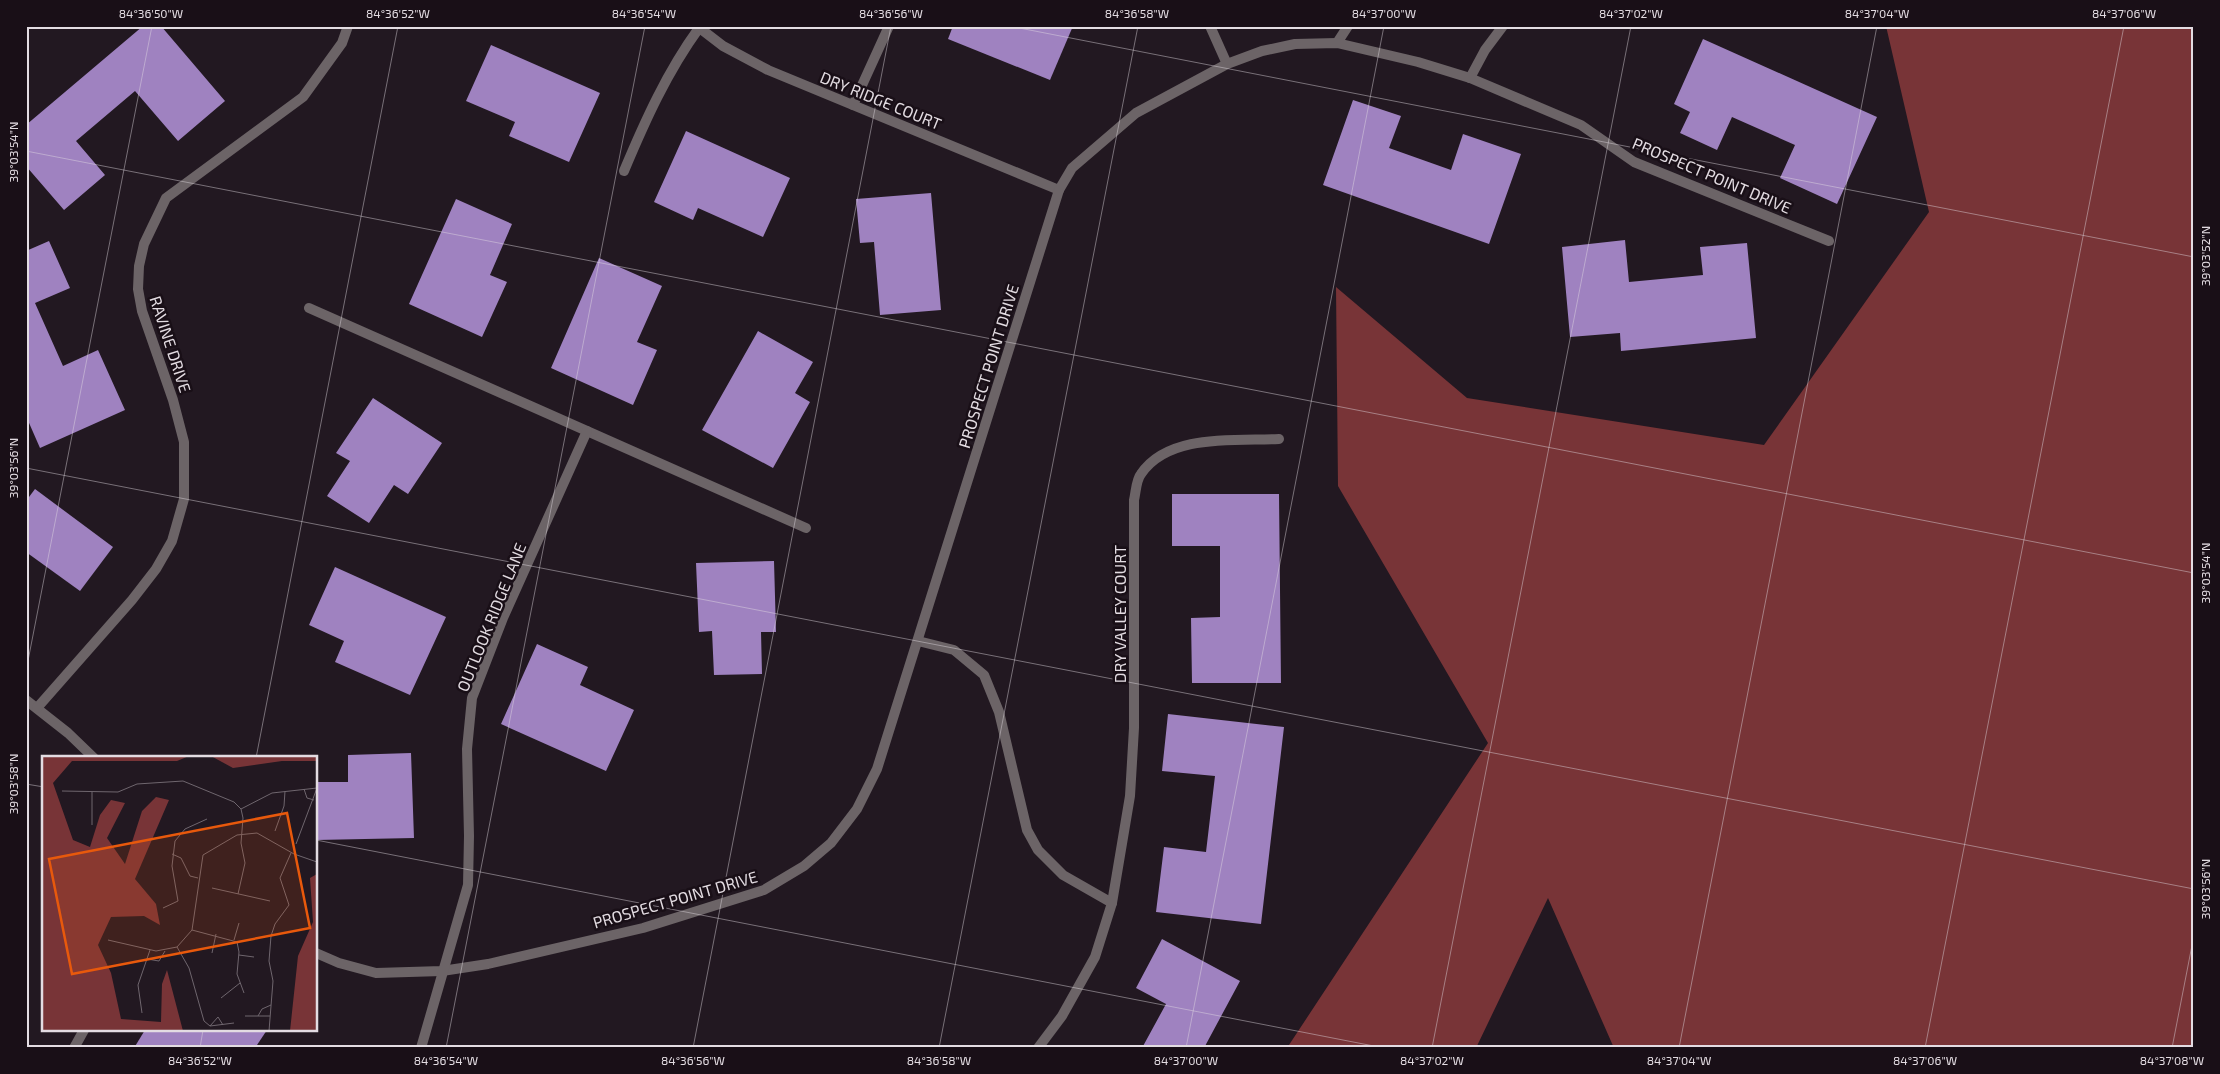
<svg xmlns="http://www.w3.org/2000/svg" width="2220" height="1074" font-family="'Exo 2',sans-serif">
	<style>
		.forest { fill: #783437 }
		.building { fill: #9f82c0 }
		.lines { fill: none; stroke-linecap: round; stroke-linejoin: round }
		.service { stroke: #6c6467; stroke-width: 10 }
		.minor { stroke: #6c6467; stroke-width: 10 }
		.ticks { fill: none; stroke: #e3dce2; stroke-width: 1; stroke-opacity: 0.45 }
		.labels { text-anchor: middle; dominant-baseline: central; stroke-width: 5; stroke-linejoin: round; paint-order: stroke }
		.street-label { font-size: 16px; fill: #e3dce2; stroke: #190f17 }
		.inset-road { fill: none; stroke: #6f666e; stroke-width: 1 }
		.view { fill: #e8590c; fill-opacity: 0.15; stroke: #e8590c; stroke-width: 2.5 }
		.inset-edge { fill: none; stroke: #e3dce2; stroke-width: 2.5 }
		.neatline { fill: none; stroke: #e3dce2; stroke-width: 2 }
		.ticks-label { font-size: 12px; text-anchor: middle; fill: #e3dce2 }
	</style>
	<rect width="100%" height="100%" fill="#221821"/>
	<path class="forest" d="M1886,26h308v1022h-580l-66,-150 -72,150h-189l201,-305 -150,-257 -2,-199 131,111 297,47 165,-233z"/>
	<g class="building">
		<path d="M143,26h18l64,75 -47,40 -43,-50 -59,50 29,34 -41,35 -38,-44v-41z"/>
		<path d="M953,26h120l-23,54 -102,-41z"/>
		<path d="M1703,39l174,78 -40,87 -57,-26 15,-33 -63,-28 -15,33 -37,-17 10,-21 -16,-8z"/>
		<path d="M491,45l109,48 -31,69 -60,-26 6,-14 -49,-21z"/>
		<path d="M1353,100l48,16 -12,32 62,22 12,-36 58,20 -32,90 -166,-59z"/>
		<path d="M686,131l104,47 -27,59 -65,-29 -5,12 -39,-18z"/>
		<path d="M931,193l10,117 -61,5 -6,-73 -14,1 -4,-44z"/>
		<path d="M456,199l56,25 -22,51 17,7 -25,55 -73,-33z"/>
		<path d="M1625,240l4,42 74,-7 -3,-28 47,-4 9,95 -135,13 -1,-18 -50,4 -8,-90z"/>
		<path d="M49,241l21,47 -35,15 28,63 35,-16 27,60 -85,38 -14,-32v-165z"/>
		<path d="M599,258l63,28 -25,56 20,8 -24,55 -82,-37z"/>
		<path d="M758,331l55,31 -18,31 15,9 -37,66 -71,-38z"/>
		<path d="M373,398l69,45 -34,51 -14,-9 -25,38 -42,-27 23,-35 -14,-8z"/>
		<path d="M35,489l78,58 -33,44 -54,-39v-51z"/>
		<path d="M1172,494h107l2,189h-89l-1,-65 29,-1v-71h-48z"/>
		<path d="M774,561l2,71h-15l1,42 -48,1 -2,-44 -13,1 -3,-69z"/>
		<path d="M335,567l111,50 -36,78 -75,-33 9,-21 -35,-16z"/>
		<path d="M537,644l51,23 -8,18 54,25 -28,61 -105,-47z"/>
		<path d="M1168,714l116,13 -23,197 -105,-12 8,-65 42,5 9,-76 -53,-5z"/>
		<path d="M411,753l3,85 -98,2v-58h32v-27z"/>
		<path d="M1162,939l78,42 -36,67h-62l24,-44 -30,-16z"/>
		<path d="M145,1030h122l-12,18h-121z"/>
	</g>
	<g class="lines">
		<g class="service">
			<path d="M1337,43l11,-17"/>
			<path d="M853,105l36,-79"/>
			<path d="M624,171c21,-50 43,-99 75,-143"/>
		</g>
		<g class="minor">
			<path d="M697,26l26,20 45,24 291,120"/>
			<path d="M1210,26l17,38"/>
			<path d="M1470,78l15,-28 18,-24"/>
			<path d="M309,308l497,220"/>
			<path d="M918,641l36,9 30,25 15,37 28,118 11,20 25,25 49,28"/>
			<path d="M26,700l42,33 26,25"/>
			<path d="M37,708l95,-108 24,-31 16,-28 12,-42v-57l-11,-42 -31,-89 -4,-22 1,-23 5,-22 22,-46 137,-101 39,-54 6,-17"/>
			<path d="M316,953l23,10 37,10 66,-2 46,-7 155,-36 121,-38 40,-24 27,-23 26,-34 20,-40 182,-579 13,-22 64,-55 91,-49 35,-13 33,-7 42,-1 81,19 52,16 111,47 53,37 195,79"/>
			<path d="M74,1048l10,-18"/>
			<path d="M421,1048l47,-163 1,-49 -2,-87 5,-51 31,-80 84,-187"/>
			<path d="M1038,1048l24,-32 33,-59 17,-54 18,-107 4,-68v-228c2,-8 2,-20 7,-26 27,-41 95,-33 138,-35"/>
		</g>
	</g>
	<path class="ticks" d="M1009,26l1185,231M26,151l2168,422M26,468l2168,421M26,671l126,-645M256,758l142,-732M26,784l18,3M316,840l1068,208M200,1048l3,-18M446,1048l199,-1022M693,1048l198,-1022M939,1048l199,-1022M1186,1048l198,-1022M1432,1048l199,-1022M1679,1048l198,-1022M1925,1048l199,-1022M2172,1048l22,-113"/>
	<g class="labels">
		<g class="street-label">
			<text transform="translate(881 100) rotate(22)">DRY RIDGE COURT</text>
			<text transform="translate(1712 175) rotate(23)">PROSPECT POINT DRIVE</text>
			<text transform="translate(171 344) rotate(72)">RAVINE DRIVE</text>
			<text transform="translate(988 366) rotate(-73)">PROSPECT POINT DRIVE</text>
			<text transform="translate(1119 614) rotate(-90)">DRY VALLEY COURT</text>
			<text transform="translate(491 617) rotate(-68)">OUTLOOK RIDGE LANE</text>
			<text transform="translate(675 899) rotate(-16)">PROSPECT POINT DRIVE</text>
		</g>
	</g>
	<g transform="translate(42 756)">
		<rect width="275" height="275" fill="#221821"/>
		<path d="M0,0h147l-12,5h-105l-19,22 20,57 17,7 10,-32 11,-15 14,3 -18,35 18,26 17,-53 14,-14 13,3 -34,79 21,25 4,21 -16,-9 -33,1 -13,28 13,28 10,46 40,3 1,-38 5,-14 16,61h-141zM169,0h106v5h-35l-49,7zM275,118v157h-27l8,-75 15,-34 -3,-44z" fill="#783437"/>
		<path class="inset-road" d="M262,33l3,9 7,2M20,35l56,1 19,-8 46,-3 51,21 7,7 2,9 -2,25 4,20 -7,31M199,53l31,-16 45,-5M50,69v-33M233,75l9,-25 1,-15M254,88l21,-56M130,98l9,4 9,18 8,2M170,132l58,13M121,152l15,-7 -6,-35 3,-25 10,-12 22,-10M150,174l45,12 2,10 -2,22 7,19M66,184l48,11 21,-4 15,-17 11,-75 34,-20 20,-2 37,21 23,8M192,184l5,-17M135,191l12,21 15,53 6,5 24,-3M170,197l4,-19M197,199l15,2M105,203l12,2 6,-10M179,242l19,-15M100,257l-4,-28 12,-35M203,260h25M216,260l4,-7 9,-4M168,270l8,-9 5,8M227,275l4,-50 -4,-20 2,-25 4,-12 14,-19 -9,-27 11,-25"/>
		<path class="view" d="M245,57l23,115 -238,46 -23,-115z"/>
		<rect width="275" height="275" class="inset-edge"/>
	</g>
	<rect width="2220" height="1074" fill="none" stroke="#190f17" stroke-width="55"/>
	<rect x="28" y="28" width="2164" height="1018" class="neatline"/>
	<g class="ticks-label">
		<text x="151" y="18">84°36'50"W</text>
		<text x="398" y="18">84°36'52"W</text>
		<text x="644" y="18">84°36'54"W</text>
		<text x="891" y="18">84°36'56"W</text>
		<text x="1137" y="18">84°36'58"W</text>
		<text x="1384" y="18">84°37'00"W</text>
		<text x="1631" y="18">84°37'02"W</text>
		<text x="1877" y="18">84°37'04"W</text>
		<text x="2124" y="18">84°37'06"W</text>
		<text transform="translate(14 152) rotate(-90)" y="4">39°03'54"N</text>
		<text transform="translate(2206 256) rotate(-90)" y="4">39°03'52"N</text>
		<text transform="translate(14 468) rotate(-90)" y="4">39°03'56"N</text>
		<text transform="translate(2206 573) rotate(-90)" y="4">39°03'54"N</text>
		<text transform="translate(14 784) rotate(-90)" y="4">39°03'58"N</text>
		<text transform="translate(2206 889) rotate(-90)" y="4">39°03'56"N</text>
		<text x="200" y="1065">84°36'52"W</text>
		<text x="446" y="1065">84°36'54"W</text>
		<text x="693" y="1065">84°36'56"W</text>
		<text x="939" y="1065">84°36'58"W</text>
		<text x="1186" y="1065">84°37'00"W</text>
		<text x="1432" y="1065">84°37'02"W</text>
		<text x="1679" y="1065">84°37'04"W</text>
		<text x="1925" y="1065">84°37'06"W</text>
		<text x="2172" y="1065">84°37'08"W</text>
	</g>
</svg>
